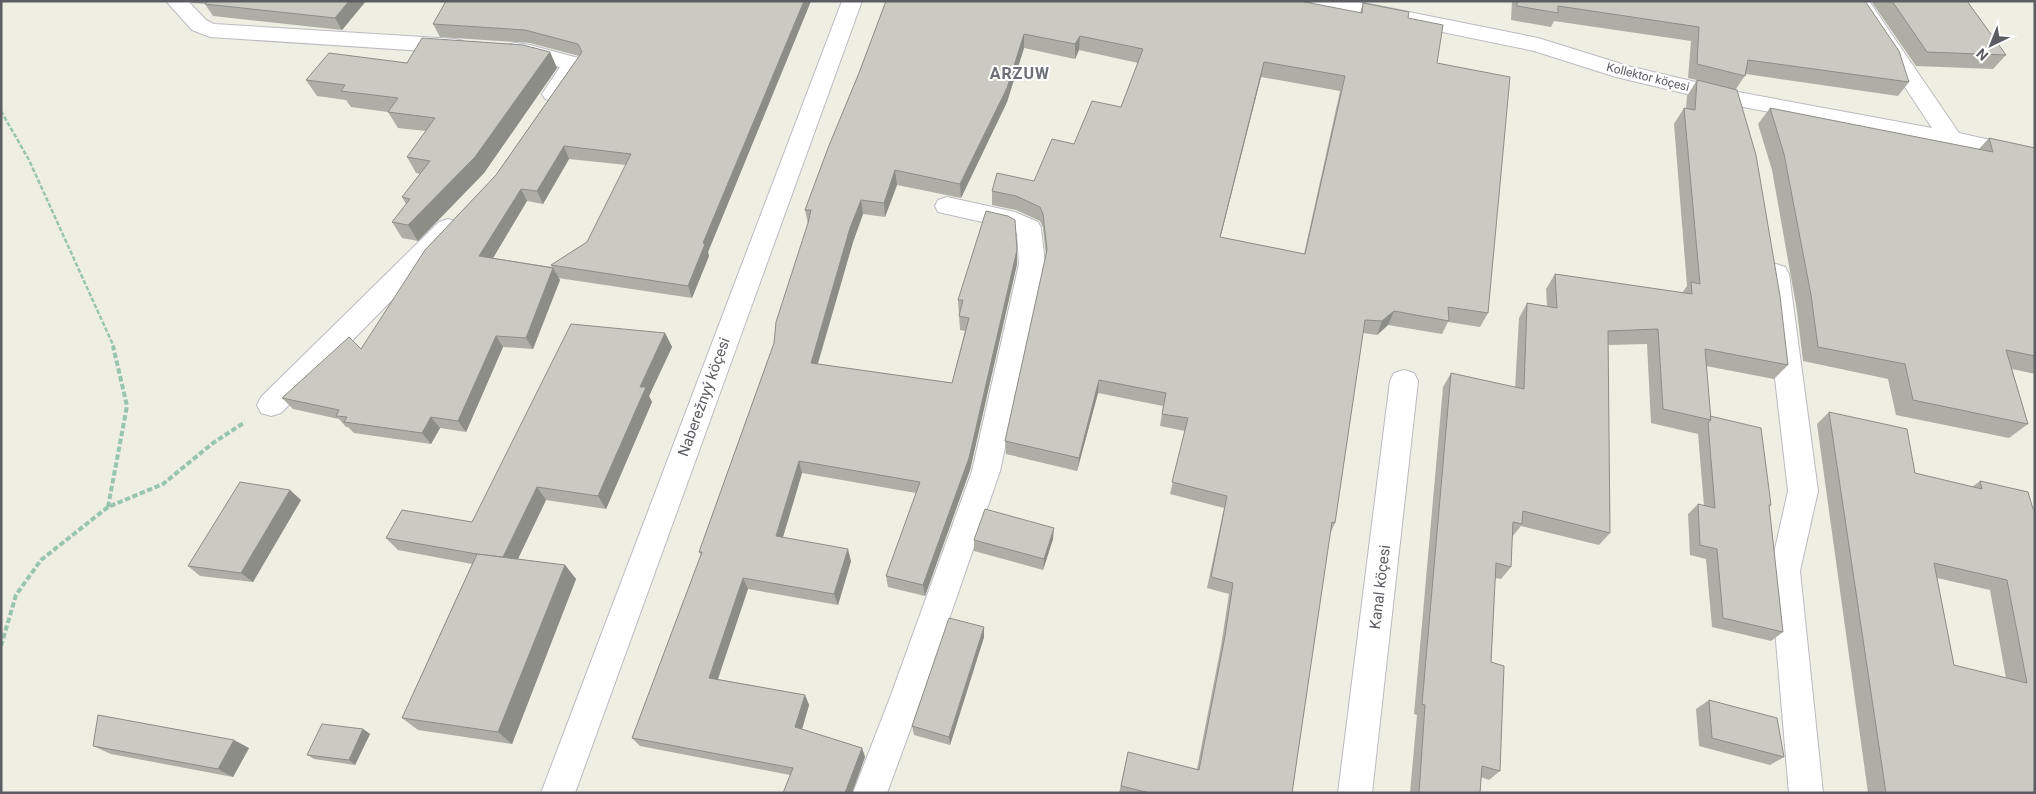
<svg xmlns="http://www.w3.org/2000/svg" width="2036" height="794" font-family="Roboto,sans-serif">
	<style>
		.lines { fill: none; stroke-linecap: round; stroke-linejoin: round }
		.minor-casing { stroke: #babbc1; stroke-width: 2 }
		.path-far1 { stroke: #99c5b0; stroke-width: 2.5; stroke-dasharray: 4.5 2; stroke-linecap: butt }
		.path { stroke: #99c5b0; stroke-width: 4; stroke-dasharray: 5.5 2.5; stroke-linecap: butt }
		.minor { fill: #fff; fill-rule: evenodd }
		.wall { fill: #aeaea7; fill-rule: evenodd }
		.shaded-wall { fill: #8d8d88 }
		.building { fill: #cacac2; stroke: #8d8d88; fill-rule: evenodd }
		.labels { text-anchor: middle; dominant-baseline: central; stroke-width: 4; stroke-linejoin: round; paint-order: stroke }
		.far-street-label { font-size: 12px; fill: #5b5d63; stroke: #fff }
		.street-label { font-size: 15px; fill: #5b5d63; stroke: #fff }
		.far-district-label { font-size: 16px; font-weight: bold; letter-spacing: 1px; fill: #6c6f75; stroke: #fff }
	</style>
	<rect width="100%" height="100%" fill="#eeeee3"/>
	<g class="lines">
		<defs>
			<g id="minor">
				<path d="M166,1h22l18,19 8,4 241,15 8,2 3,5 -3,5 -8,2 -245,-16 -18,-7z"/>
				<path d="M842,1h20l-287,792h-34z"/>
				<path d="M1311,1h43l184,37 90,28 110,26 194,36 -84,-127h21l90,132 76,17v16l-84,-19 -213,-41 -122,-29 -82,-26 -213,-44 -7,-2z"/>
				<path d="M515,43l15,2 52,14 3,5 -24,35 -8,2 -8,-2 -3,-5 18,-27 -53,-12 -3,-5 3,-5z"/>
				<path d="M947,197l68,15 23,10 3,6 4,36 -45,207 -77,224 -36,98h-34l38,-98 81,-224 47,-207 -2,-31 -8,-5 -71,-16 -3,-6 3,-6z"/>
				<path d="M448,219l9,3 3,6 -3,6 -176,179 -10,3 -10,-3 -4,-8 4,-8 178,-175z"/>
				<path d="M1776,264l9,3 4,7 29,217 -18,80 23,222h-34l-19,-222 18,-80 -25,-217 4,-7z"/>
				<path d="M1404,370l10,3 4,8 -46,412h-34l52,-412 4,-8z"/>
			</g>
		</defs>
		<use href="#minor" class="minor-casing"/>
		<path class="path-far1" d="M1,111l28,49 85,187"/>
		<g class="path">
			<path d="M108,507l19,-101 -14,-60"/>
			<path d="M1,646l15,-51 25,-35 67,-53 55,-23 50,-41 32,-21"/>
		</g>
		<use href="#minor" class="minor"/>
	</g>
	<g class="wall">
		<path d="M190,1h176l-24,29 -129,-14 -8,-12 -13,-1z"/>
		<path d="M446,1h365l-103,251 1,4 -17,42 -134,-20 2,2 -27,69 -30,-2 -37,85 -26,-4 -9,16 -77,-11 -6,-6h-2l-7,-8 -46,-10 -11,-11 79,-49 135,-174 83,-119 -49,-13 -90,-6 -7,-13zM569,159l57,6 -39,77 -36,23 1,2 -59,-9 34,-57 16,3z"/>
		<path d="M886,1l474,12 3,-10 45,15 29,45 51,250 -8,14 -32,-5 -6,12 -54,-9 -11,10 -14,-2 -28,190 -5,11 -38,259h-173l9,-41 69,17 24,-123 8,-52 -22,-6 17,-80 -54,-14 15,-63 -25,-5 3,-20 -65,-13 -21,78 -71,-17 -1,-13 41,-185 -3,-28 -3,-7 -24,-11 -24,-5v-14l42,-10 40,-37 47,-37 17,-44 -59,-13 -4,9 -51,-11 -17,54 -46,96 -64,-13 -12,32 -22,-3 -10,28 -35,122 134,19 13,-52 -5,-1 -2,-30 59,-50v14l-47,206 -45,126 -37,-9 -2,-11 30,-83 -114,-20 -19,64 68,24 -13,44 -90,-16 -31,90 88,16 4,10 -7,24 60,19 3,9 -13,36h-69l7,-18 -150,-29 -8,-8 69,-183 -2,-3 75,-209 34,-119 -3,-14 54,-137zM1261,77l79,14 -36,163 -84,-17z"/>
		<path d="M1512,1h353l44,81 -11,14 -152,-22 -10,15 52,276 -14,14 -68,-13 4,50 61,89 -2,2 14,125 -12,9 -59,-14 -6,-68 -16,-4 -2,-41 10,-10 6,2 -6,-72 -47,-11 -4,-79 -39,1 2,188 -11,12 -78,-19 -9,11 -1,30 -10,12 -6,-1 -4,84 9,109 -11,9 -8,-3 -1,16h-70l7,-78 -3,-1 29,-327 8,-14 64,15 4,-70 8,-15 20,3 -1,-17 9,-15 127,19 5,-7 -13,-162 10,-16 2,1 1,-13 10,-16 -9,-2 3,-37 -137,-20 -3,6 -40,-7z"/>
		<path d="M1871,1h96l39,54 -13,14 -77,-3z"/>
		<path d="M550,52l7,16 -73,105 -66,68 -16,-3 -10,-16 14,-18 -4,-7 18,-23 -4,-1 -9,-16 19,-26 -28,-3 -10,-16 -37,-5 -5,-7 -29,-4 -11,-16 101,-17z"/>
		<path d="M1770,108l208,42 11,-12 46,10v226l-23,-5 16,55 -19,14 -113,-23 -8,-36 -85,-18 -6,-50 -25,-141 -14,-46z"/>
		<path d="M665,333l7,14 -23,49 3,6 -46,107 -60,-9 -28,59 47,6 11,14 -64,165 -94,-14 -16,-12 70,-154 -74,-14 -12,-12 86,-16z"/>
		<path d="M1829,412l86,61 57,14 8,-6 48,11 7,301h-167l-51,-369zM1937,578l53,12 16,88 -52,-13z"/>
		<path d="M301,500l-48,82 -53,-6 -12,-10z"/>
		<path d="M1053,539l-10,31 -69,-19v-11z"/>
		<path d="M984,627v10l-34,108 -36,-10 -2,-9z"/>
		<path d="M1709,700l75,57 -14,8 -71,-19 -3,-37z"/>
		<path d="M363,729l7,5 -15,31 -41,-6 -7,-4z"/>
		<path d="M93,746l156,2 -16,29 -122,-23z"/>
	</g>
	<g class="shaded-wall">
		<path d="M349,1h17l-24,29 -7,-12z"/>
		<path d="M804,1h7l-103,251 1,4 -17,42 -4,-12 15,-43z"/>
		<path d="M1024,34v14l-17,54 -46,96 -1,-14z"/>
		<path d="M1080,36l-1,14 -4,9v-15z"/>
		<path d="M550,52l7,16 -73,105 -66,68 -10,-16z"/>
		<path d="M1264,62l-3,15 -44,174 3,-14z"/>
		<path d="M564,146l5,13 -26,45 -6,-13z"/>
		<path d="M895,170l2,15 -12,32 -1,-14z"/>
		<path d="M521,189l6,12 -40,67 -8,-12z"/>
		<path d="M861,200l2,14 -10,28 -39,134 -3,-13 39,-135z"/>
		<path d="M1017,250v14l-47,206 -45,126 -2,-11z"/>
		<path d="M553,268l7,12 -27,69 -7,-11z"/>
		<path d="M1394,311l-6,14 -11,10 5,-14z"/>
		<path d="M665,333l7,14 -23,49 3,6 -46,107 -8,-13 42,-109z"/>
		<path d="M496,336l7,11 -37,85 -8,-11z"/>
		<path d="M1099,380l-1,13 -21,78 2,-13z"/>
		<path d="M431,417l9,11 -9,16 -9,-11z"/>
		<path d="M799,461l3,12 -22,74 -4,-11z"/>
		<path d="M537,487l9,13 -34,71 -10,-12z"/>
		<path d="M290,490l11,10 -48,82 -12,-9z"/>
		<path d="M1054,528l-1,11 -10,31 1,-11z"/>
		<path d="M848,549l3,12 -13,44 -4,-11z"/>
		<path d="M565,565l11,14 -64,165 -14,-12z"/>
		<path d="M743,578l5,11 -33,99 -6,-10z"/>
		<path d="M984,627v10l-34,108 -1,-8z"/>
		<path d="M805,695l4,10 -9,31 -5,-9z"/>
		<path d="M363,729l7,5 -15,31 -6,-5z"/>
		<path d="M234,740l15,8 -16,29 -15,-8z"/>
		<path d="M862,748l3,9 -13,36h-7z"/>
	</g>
	<g class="building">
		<path d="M208,1h141l-14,17 -130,-14z"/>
		<path d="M446,1h358l-101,242 2,1 -17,42 -137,-21 36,-23 44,-88 -67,-8 -27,45 -16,-2 -42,67 74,12 -27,70 -30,-2 -38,85 -27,-4 -9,16 -78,-11 3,-5 -11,-1 3,-6 -57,-12 67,-61 12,12 64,-99 71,-75 86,-123 -4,-8 -53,-14 -92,-6z"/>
		<path d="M886,1h414l62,12 1,-10 46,9 -1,6 35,7 -6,38 73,14 -22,236 -40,-6 1,14 -55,-10 -12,10 -17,-1 -30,203 -3,-1 -40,271h-142l-29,-7 7,-34 71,18 26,-134 8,-53 -22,-6 16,-81 -55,-14 16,-64 -26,-4 4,-21 -67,-13 -20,78 -74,-17 42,-191 -4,-36 -3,-7 -24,-11 -24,-5 5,-18 37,8 18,-42 22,5 18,-43 29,6 22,-58 -63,-13 -5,8 -51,-10 -17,54 -47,96 -65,-14 -11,33 -23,-3 -11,28 -39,135 141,20 17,-65 -10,-2 4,-16h-5l28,-89 22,5 7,4 2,30 -48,208 -46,127 -37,-9 34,-94 -121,-21 -23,75 72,13 -14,45 -91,-16 -34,100 96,17 -10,32 67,21 -17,45h-62l10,-25 -161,-30 70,-186h-3l75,-209 2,-21 32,-99 3,-13h-6l23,-62 31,-75zM1264,62l81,14 -40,178 -85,-17z"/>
		<path d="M1517,1h348l34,50 10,31 -161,-22 -3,16 -48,-12 2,-37 -141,-21v7l-41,-7z"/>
		<path d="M1892,1h75l39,54 -79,-3z"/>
		<path d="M422,38l101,7 27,7 -75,105 -67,68 -16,-3 18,-23 -8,-2 28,-36 -23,-4 28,-39 -47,-6 10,-14 -57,-7 4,-6 -39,-5 23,-27 78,10z"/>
		<path d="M1697,80l40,10 19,65 24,141 8,69 -83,-16 6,71 -48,-11 -5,-80 -50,2 2,202 -87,-22 -1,13 -9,-2 -2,45 -15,-4 -5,99 13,4 -4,105 -18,-5 -2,27h-61l6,-88 -3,-1 29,-331 73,16 3,-86 30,5 -2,-34 137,20 -1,-12 9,2 -16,-176 11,2z"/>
		<path d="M1770,108l223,44 -4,-14 46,10v208l-29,-6 22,74 -115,-24 -8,-36 -87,-17 -7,-52 -27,-141z"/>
		<path d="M571,324l94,9 -25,54h6l-48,109 -61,-9 -34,70 -26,-3 -91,-16 16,-28 70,12z"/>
		<path d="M1829,412l78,17 8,44 67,16 -2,-8 48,11 5,17h2v284h-149zM1934,563l73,17 20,103 -73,-18z"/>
		<path d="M1710,416l51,12 10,77h-2l14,127 -60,-14 -6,-69 -17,-4 -2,-41 17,4 -7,-85 3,-3z"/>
		<path d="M240,482l50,8 -49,83 -53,-7z"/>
		<path d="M985,509l69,19 -10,31 -70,-19z"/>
		<path d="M477,554l88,11 -67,167 -96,-14z"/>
		<path d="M949,618l35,9 -35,110 -37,-11z"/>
		<path d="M1709,700l68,18 7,39 -72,-19z"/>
		<path d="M98,715l136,25 -16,29 -125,-23z"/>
		<path d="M322,724l41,5 -14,31 -42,-5z"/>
	</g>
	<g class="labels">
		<g class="far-street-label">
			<text transform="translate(1648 77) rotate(14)">Kollektor köçesi</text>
		</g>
		<g class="street-label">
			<text transform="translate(704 397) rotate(-70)">Naberežnyý köçesi</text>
			<text transform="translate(1380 587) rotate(-83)">Kanal köçesi</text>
		</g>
		<g class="far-district-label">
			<text x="1020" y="73">ARZUW</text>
		</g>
	</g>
	<rect width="2036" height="794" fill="none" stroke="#5b5d63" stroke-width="5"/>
	<g transform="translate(1991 45) rotate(223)" stroke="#ffffff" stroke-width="4" paint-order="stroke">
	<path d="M0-4L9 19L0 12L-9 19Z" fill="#5b5d63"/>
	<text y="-8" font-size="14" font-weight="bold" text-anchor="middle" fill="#5b5d63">N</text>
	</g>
</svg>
